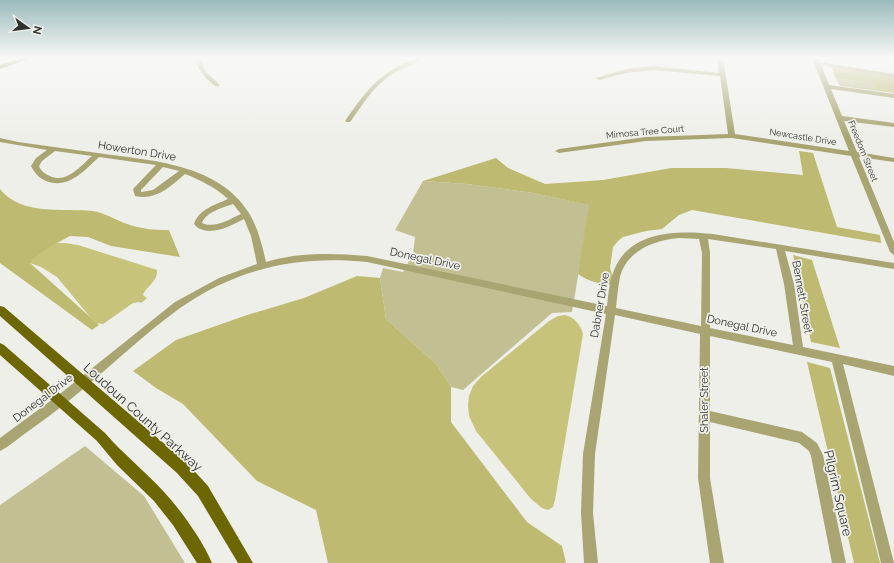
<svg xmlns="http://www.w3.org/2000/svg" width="894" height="563" font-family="Raleway,sans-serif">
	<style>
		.green { fill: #c2bf92 }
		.forest { fill: #beba71 }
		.water { fill: #c7c37a }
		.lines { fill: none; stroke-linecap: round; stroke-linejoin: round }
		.minor { fill: #a8a572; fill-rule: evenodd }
		.major { fill: #6c6603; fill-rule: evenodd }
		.labels { text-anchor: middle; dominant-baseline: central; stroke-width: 3.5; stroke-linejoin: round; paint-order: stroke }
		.far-street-label { font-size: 9px; fill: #323230; stroke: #efefea }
		.street-label { font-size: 11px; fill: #323230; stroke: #efefea }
		.near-street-label { font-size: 13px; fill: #323230; stroke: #efefea }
	</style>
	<rect width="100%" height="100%" fill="#efefea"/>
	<g class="green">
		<path d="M835,78l37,5 6,8 -38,-5z"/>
		<path d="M423,181l44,3 66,9 57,12 -18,107 -20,1 -89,77 -12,-3 -14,-22 -51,-46 -6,-41 3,-10 20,4 10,-18 2,-17 -20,-7z"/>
		<path d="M85,446l59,50 41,67h-185v-58z"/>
	</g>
	<g class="forest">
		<path d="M832,67l62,11v15l-16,-2 -6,-8 -37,-5z"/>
		<path d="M799,151l14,2 24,74 43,8 1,8 -189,-33 -13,5 -17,14 -16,2 -23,6 -5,4 -5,6 -3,21 5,17c-14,-1 -26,-3 -37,-11l11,-69 -56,-12 -66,-9 -44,-3 73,-23 12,10 37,16 58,-4 68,-12h55l77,7z"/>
		<path d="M0,189c21,27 63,19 93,22 12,2 23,9 34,13 14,5 27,6 42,6l11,27 -69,-11 -23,-9 -18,-1 -13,7 -27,20 69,62 -7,5 -92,-67z"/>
		<path d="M793,255l19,5 28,88 -29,-6z"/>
		<path d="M357,276l23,2 6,41 51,46 14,22v35l76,100 35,24 4,17h-238l-12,-53 -59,-29 -74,-77 -27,-16 -23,-17 43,-31 71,-25 57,-17z"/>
		<path d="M807,362l23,6 50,195h-26z"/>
	</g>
	<g class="water">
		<path d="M57,243h8l13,2 76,24 3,1c1,12 -11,16 -14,25l4,3 -6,5 -2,-1 -6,1 -30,21 -8,-1 -38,-46 -16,-10 -11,-4v-2l21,-15z"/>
		<path d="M565,315c10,3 15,9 18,19l-28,166 -2,7 -5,3 -6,-2 -11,-9 -55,-68 -7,-15 -1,-11 1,-9 4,-10 8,-9 68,-56 9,-5z"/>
	</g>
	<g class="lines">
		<g class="minor">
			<path d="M194,58h6l6,14 13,12v2h-4c-10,-8 -17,-16 -21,-28z"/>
			<path d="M417,58h8c-9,6 -22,9 -31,15 -20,12 -31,31 -44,49h-4l-1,-1c22,-31 34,-49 72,-63z"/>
			<path d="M717,58h6l12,76 114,17 -37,-93h6l1,4 75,12v4l-73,-13 8,20 65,9v4l-63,-9 11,27 52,7v4l-50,-6 13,31 37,6v4l-35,-5 35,85v13l-4,-3 -39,-96 -119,-18 -86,3 -87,12 -4,-2 4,-2 87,-12 82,-3 -8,-58 -67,-6 -27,3 -27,7 -3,-2 30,-9 27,-3 66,7z"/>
			<path d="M0,138l18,4c29,4 58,8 87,12 51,7 114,11 144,59 9,15 13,32 17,49 33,-10 67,-9 101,-6l240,50c1,-10 2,-21 5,-30 13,-45 63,-46 101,-42l181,29v6l-109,-18 9,33 9,63 91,19v10l-51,-12 51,199h-13l-49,-201 -122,-26v75l92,21 15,11 6,12 23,108h-14l-21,-107 -2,-5 -10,-8 -89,-21v56l14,85h-14l-12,-85 2,-144 -85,-19 -20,139 -2,59 5,50h-14l-3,-50 2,-59 23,-140 -239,-52c-68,-7 -130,6 -187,46 -40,29 -75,64 -114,95 -14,11 -29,22 -43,32 -8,6 -15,12 -23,16v-13l61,-45 114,-91 44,-24 38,-14 -6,-28 -7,-17c-13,7 -38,20 -50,5 5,-15 21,-19 34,-25 -12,-11 -27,-19 -43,-25 -14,12 -29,27 -50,22l-2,-7 23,-24 -57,-8c-15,14 -32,34 -55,23 -6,-3 -10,-8 -13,-14l5,-8 11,-8 -47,-8zM55,151l37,5c-11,10 -26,28 -42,20 -5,-2 -9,-5 -11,-10l3,-5zM163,167l16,4 -26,19 -12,2v-2zM233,204l8,10c-11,5 -27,15 -39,9 4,-11 20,-15 31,-19zM679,238l20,1 3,14 -1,73 -85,-18c1,-10 2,-21 4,-31 7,-27 35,-37 59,-39zM708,239l68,10 8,35 9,61 -83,-17v-75z"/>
		</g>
		<g class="major">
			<path d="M23,58h9l-32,11v-4z"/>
			<path d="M0,306l4,1 183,156 21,23 45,77h-15l-40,-67 -21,-23 -177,-157z"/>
			<path d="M0,343l4,2 101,88c18,21 40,38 59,59 16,17 39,49 48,71h-15l-24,-38 -19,-24 -37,-36 -20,-24 -97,-86z"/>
		</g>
	</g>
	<linearGradient id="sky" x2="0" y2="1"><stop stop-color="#9bbabc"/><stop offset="0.42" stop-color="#f8f8f6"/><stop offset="1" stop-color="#f8f8f6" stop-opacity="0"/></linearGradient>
	<rect width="894" height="137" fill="url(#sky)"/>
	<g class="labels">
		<g class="far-street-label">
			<text transform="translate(645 132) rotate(-5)">Mimosa Tree Court</text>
			<text transform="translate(803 137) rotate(9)">Newcastle Drive</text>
			<text transform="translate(863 151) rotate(68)">Freedom Street</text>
		</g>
		<g class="street-label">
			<text transform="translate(137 151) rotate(9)">Howerton Drive</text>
			<text transform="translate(425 259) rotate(12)">Donegal Drive</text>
			<text transform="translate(802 297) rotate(80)">Bennett Street</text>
			<text transform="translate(600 305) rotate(-80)">Dabner Drive</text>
			<text transform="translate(742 326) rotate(12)">Donegal Drive</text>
			<text transform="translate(43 398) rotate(-37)">Donegal Drive</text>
			<text transform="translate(704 400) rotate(-90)">Shaler Street</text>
		</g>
		<g class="near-street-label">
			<text transform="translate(143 417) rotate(42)">Loudoun County Parkway</text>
			<text transform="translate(838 493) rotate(77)">Pilgrim Square</text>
		</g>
	</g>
	<g transform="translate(28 28) rotate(104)" stroke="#efefea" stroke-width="3" paint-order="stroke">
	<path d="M0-3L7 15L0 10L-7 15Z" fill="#323230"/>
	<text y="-6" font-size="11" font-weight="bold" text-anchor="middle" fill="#323230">N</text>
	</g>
</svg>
